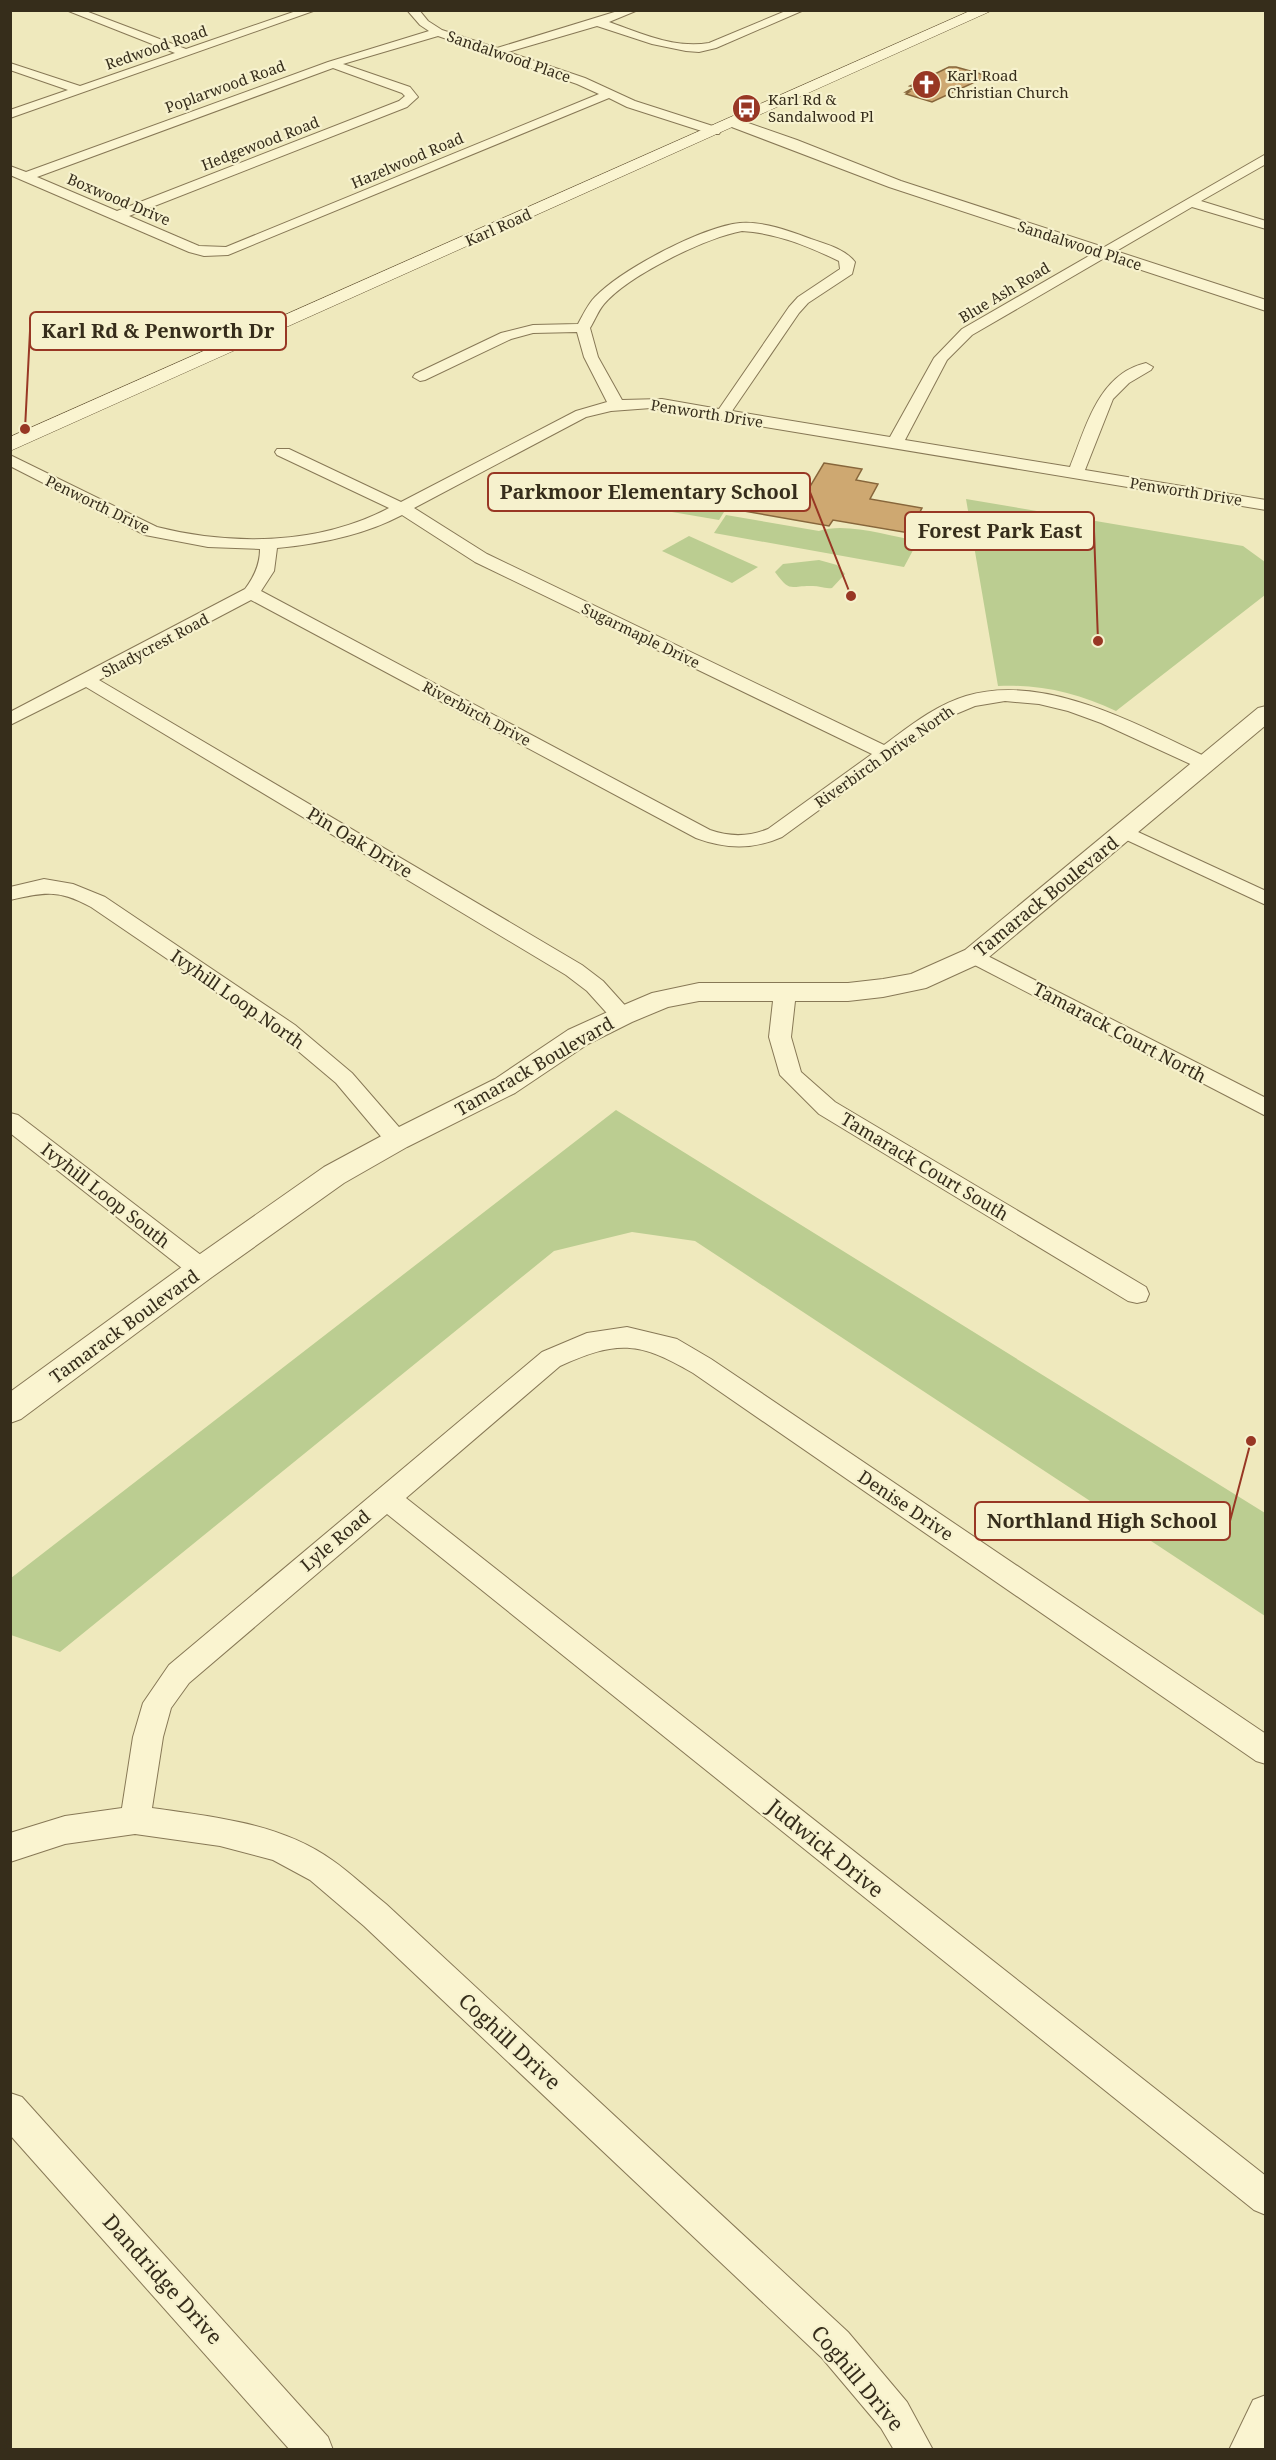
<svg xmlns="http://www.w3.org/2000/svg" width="1276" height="2460" font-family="'Noto Serif',serif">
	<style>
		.green { fill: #bbcd91 }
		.building { fill: #cea871; stroke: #87663b; stroke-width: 1.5 }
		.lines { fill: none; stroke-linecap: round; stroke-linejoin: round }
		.minor-casing { stroke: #877856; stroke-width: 2 }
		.tertiary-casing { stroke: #877856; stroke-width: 2 }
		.secondary-casing { stroke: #695939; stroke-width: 1 }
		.minor { fill: #faf4d0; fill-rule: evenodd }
		.tertiary { fill: #faf4d0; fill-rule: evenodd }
		.secondary { fill: #faf4d0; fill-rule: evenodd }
		.labels { text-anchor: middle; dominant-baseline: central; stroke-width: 4.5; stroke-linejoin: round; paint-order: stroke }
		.far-street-label { font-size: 15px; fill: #362d1b; stroke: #f6f1cd }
		.far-poi-label { font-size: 15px; fill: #362d1b; stroke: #f6f1cd; text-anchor: start }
		.street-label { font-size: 18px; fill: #362d1b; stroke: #f6f1cd }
		.near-street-label { font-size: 21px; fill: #362d1b; stroke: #f6f1cd }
		.leader { fill: none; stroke: #983724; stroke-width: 2 }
		.callout-dot { fill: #983724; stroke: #f6f1cd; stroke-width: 2 }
		.callout { fill: #f6f1cd; stroke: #983724; stroke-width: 2 }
		.callout-label { font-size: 20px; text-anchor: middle; font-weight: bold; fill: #362d1b }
	</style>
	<rect width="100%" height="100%" fill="#efe9bd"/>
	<g class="green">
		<path d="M690,485l46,8 -17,27 -47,-8z"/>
		<path d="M966,499l277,47 22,16v33l-149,116c-38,-18 -76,-27 -118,-25z"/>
		<path d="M726,515l93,16c27,-9 70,5 99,10l-14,26 -190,-34z"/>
		<path d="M689,536l69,31 -26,16 -70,-32z"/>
		<path d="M819,560l18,5 8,9 -13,14c-7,1 -13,-2 -19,-2 -23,-1 -22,8 -38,-14l8,-8z"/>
		<path d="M616,1110l649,403v103l-570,-375 -63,-9 -78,19 -494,401 -49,-17v-57z"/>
	</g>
	<g class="building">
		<path d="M949,67h7l32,9 -56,26 -26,-8 3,-2h-3l9,-5 -5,-1z"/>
		<path d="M824,463l38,6 -6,11 22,4 -8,15 52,9 -13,25 -76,-13 -4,6 -91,-16 15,-24 52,9z"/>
	</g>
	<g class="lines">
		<defs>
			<g id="minor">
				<path d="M66,10h17l103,39 113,-39h17l-306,108v-8l58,-20 -58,-20v-7l70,23 95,-33z"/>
				<path d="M407,10h12l9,11 14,9 55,18 124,-38h17l-29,12c32,11 65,27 100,21l79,-33h16l-88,38 -17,4 -13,-1 -34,-7 -55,-18 -89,26 77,26 50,23 84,27 2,3 -2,3h-8l-84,-27 -18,-9 -381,157 -24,1 -15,-4 -179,-77v-9l16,6 302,-110 101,-31 -9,-6zM438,36l139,48 22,10 -373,153 -27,-1 -70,-30 278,-109 11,-10 -8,-10 -67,-23zM333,68l69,25 3,3 -6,5 -282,110 -80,-34z"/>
				<path d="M1266,154v10l-65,37 65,20v8l-74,-22 -220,128 -25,25 -42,80 165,27c16,-39 28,-93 76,-104l7,4 -2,3 -22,13 -16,16 -28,71 181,30v10l-615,-102 -40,3 -25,6 -172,91 73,46 397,191c26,-19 50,-39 82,-49 81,-24 175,31 247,64l3,4 -3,4h-14l-98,-45 -33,-12 -29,-7 -34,-3 -30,5 -31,13 -162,118c-30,13 -56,12 -86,1l-445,-238 -152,80 483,285 21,16 27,30 3,5 -3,5 -8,2 -8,-2 -27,-30 -21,-16 -480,-288 -76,38v-13l235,-123c9,-12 15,-24 15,-40l-52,-2 -63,-12 -135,-69v-11l147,72c75,19 162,18 232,-19l-112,-53 -2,-3 2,-3h12l112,53 175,-91 31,-9 -23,-45 -7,-25 -44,1 -22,6 -86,41 -5,1 -7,-4 2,-3 86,-41 32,-8 45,-1c5,-9 10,-20 17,-27 27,-28 107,-70 145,-74 23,-2 50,8 71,16 15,5 34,10 44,23l-3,12 -44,29 -9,10 -67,98 158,26 44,-79 28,-29zM742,231c34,2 66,15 97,30l1,8 -42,28 -9,10 -70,102 -57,-10 -40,1 -24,-43 -8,-29c5,-8 8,-17 14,-24 25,-29 101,-66 138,-73zM402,515l73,47 397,192 -104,75c-20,8 -38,8 -58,1l-449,-239 13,-20 3,-23c42,-4 87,-13 125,-33z"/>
				<path d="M1125,826l141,65v14l-148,-69 -3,-4 3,-4z"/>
				<path d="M44,879l29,5 32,13 190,128 57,48 53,61 4,6 -4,6 -8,2 -8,-2 -53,-63 -57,-48 -188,-128c-32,-18 -47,-15 -81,-7v-13z"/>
				<path d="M974,949l292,149v18l-299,-155 -4,-5 4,-5z"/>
				<path d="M785,985l8,2 3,5 -5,45 10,35 34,30 311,185 3,7 -3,7 -9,2 -9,-2 -309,-187 -39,-39 -11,-38 5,-45 3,-5z"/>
				<path d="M10,1113l8,2 192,147 3,7 -3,7 -9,2 -9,-2 -182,-143z"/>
				<path d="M627,1327l50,12 34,20 555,375v30l-10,-3 -563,-388c-54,-32 -76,-33 -133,-7l-154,132 860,678v39l-12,-5 -867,-696 -198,169 -18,25 -8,29 -11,71c62,9 128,15 180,52 19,13 36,30 54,44l462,428 59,70 26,48h-39l-13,-22 -59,-70 -458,-432 -54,-46 -37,-20 -53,-14 -85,-12 -70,10 -55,18v-29l55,-17 57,-8 11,-71 10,-34 26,-38 373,-313 45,-19z"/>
				<path d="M10,2093l12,4 306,340 5,13h-43l-280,-315z"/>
				<path d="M1266,2395v55h-37l24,-50z"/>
			</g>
			<g id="tertiary">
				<path d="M734,118l63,22 104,41 365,119v11l-377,-124 -160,-61 -3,-3z"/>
				<path d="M1266,706v19l-283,237 -57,26 -43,9 -35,4h-149l-31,6 -36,15 -44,22 -73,49 -108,54 -63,36 -132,94 -191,142 -11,4v-31l180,-131 134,-94 63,-34 108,-54 73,-49 44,-20 40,-17 47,-10h149l35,-4 28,-5 54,-24 293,-242z"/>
			</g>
			<path id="secondary" d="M972,10h21l-983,441v-14z"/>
		</defs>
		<use href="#minor" class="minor-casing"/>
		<use href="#tertiary" class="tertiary-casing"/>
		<use href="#secondary" class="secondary-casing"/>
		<use href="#minor" class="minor"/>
		<use href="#tertiary" class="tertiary"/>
		<use href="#secondary" class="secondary"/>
	</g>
	<defs>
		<symbol id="church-disc" viewBox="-11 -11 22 22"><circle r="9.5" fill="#983724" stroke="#f6f1cd"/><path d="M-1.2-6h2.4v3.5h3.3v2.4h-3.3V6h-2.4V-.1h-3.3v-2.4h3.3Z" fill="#fff"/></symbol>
		<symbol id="bus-disc" viewBox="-11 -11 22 22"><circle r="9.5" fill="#983724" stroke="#f6f1cd"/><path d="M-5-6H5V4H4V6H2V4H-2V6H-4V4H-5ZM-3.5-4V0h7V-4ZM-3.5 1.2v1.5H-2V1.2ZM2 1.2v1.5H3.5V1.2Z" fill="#fff"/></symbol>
	</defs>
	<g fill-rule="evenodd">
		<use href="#church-disc" x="910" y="68" width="33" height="33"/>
		<use href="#bus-disc" x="730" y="92" width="33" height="33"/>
	</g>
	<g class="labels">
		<g class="far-street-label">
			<text transform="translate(156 47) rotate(-19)">Redwood Road</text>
			<text transform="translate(509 56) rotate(19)">Sandalwood Place</text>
			<text transform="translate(225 86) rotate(-20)">Poplarwood Road</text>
			<text transform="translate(260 143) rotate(-21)">Hedgewood Road</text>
			<text transform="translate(407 160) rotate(-23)">Hazelwood Road</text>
			<text transform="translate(119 199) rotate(23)">Boxwood Drive</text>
			<text transform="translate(498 227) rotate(-24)">Karl Road</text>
			<text transform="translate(1080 245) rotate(18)">Sandalwood Place</text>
			<text transform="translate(1004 292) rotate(-31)">Blue Ash Road</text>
			<text transform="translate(707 413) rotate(9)">Penworth Drive</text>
			<text transform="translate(1186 491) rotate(9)">Penworth Drive</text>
			<text transform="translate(98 504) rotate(26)">Penworth Drive</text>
			<text transform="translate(641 635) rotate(26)">Sugarmaple Drive</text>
			<text transform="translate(155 645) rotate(-28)">Shadycrest Road</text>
			<text transform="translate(477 713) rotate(28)">Riverbirch Drive</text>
			<text transform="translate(884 756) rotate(-35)">Riverbirch Drive North</text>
		</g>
		<g class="far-poi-label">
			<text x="947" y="75">Karl Road<tspan x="947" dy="17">Christian Church</tspan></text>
			<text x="768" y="99">Karl Rd &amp;<tspan x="768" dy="17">Sandalwood Pl</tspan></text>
		</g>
		<g class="street-label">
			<text transform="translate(360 842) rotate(31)">Pin Oak Drive</text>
			<text transform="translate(1046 896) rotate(-39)">Tamarack Boulevard</text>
			<text transform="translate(238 999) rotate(35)">Ivyhill Loop North</text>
			<text transform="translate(1120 1032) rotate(28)">Tamarack Court North</text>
			<text transform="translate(534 1066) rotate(-30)">Tamarack Boulevard</text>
			<text transform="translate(925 1166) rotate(31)">Tamarack Court South</text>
			<text transform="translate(106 1195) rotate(38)">Ivyhill Loop South</text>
			<text transform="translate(124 1326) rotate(-36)">Tamarack Boulevard</text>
			<text transform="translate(906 1505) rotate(34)">Denise Drive</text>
			<text transform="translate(335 1540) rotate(-40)">Lyle Road</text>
		</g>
		<g class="near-street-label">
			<text transform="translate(826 1848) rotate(39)">Judwick Drive</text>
			<text transform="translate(510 2041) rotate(43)">Coghill Drive</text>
			<text transform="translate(163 2279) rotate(48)">Dandridge Drive</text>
			<text transform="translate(858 2378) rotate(50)">Coghill Drive</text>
		</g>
	</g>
	<path class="leader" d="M25 429L30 331M851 596L810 492M1098 641L1094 531M1251 1441L1230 1521"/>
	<g class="callout-dot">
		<circle cx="25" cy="429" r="6"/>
		<circle cx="851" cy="596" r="6"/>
		<circle cx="1098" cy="641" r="6"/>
		<circle cx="1251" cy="1441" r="6"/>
	</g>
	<g class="callout">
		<rect x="30" y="312" width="256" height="38" rx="6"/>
		<rect x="488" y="473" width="322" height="38" rx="6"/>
		<rect x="905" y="512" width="189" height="38" rx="6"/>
		<rect x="975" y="1502" width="255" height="38" rx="6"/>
	</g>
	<g class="callout-label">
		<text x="158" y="338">Karl Rd &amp; Penworth Dr</text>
		<text x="649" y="499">Parkmoor Elementary School</text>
		<text x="1000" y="538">Forest Park East</text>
		<text x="1102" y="1528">Northland High School</text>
	</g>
	<rect width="1276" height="2460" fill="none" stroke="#362d1b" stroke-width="24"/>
</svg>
